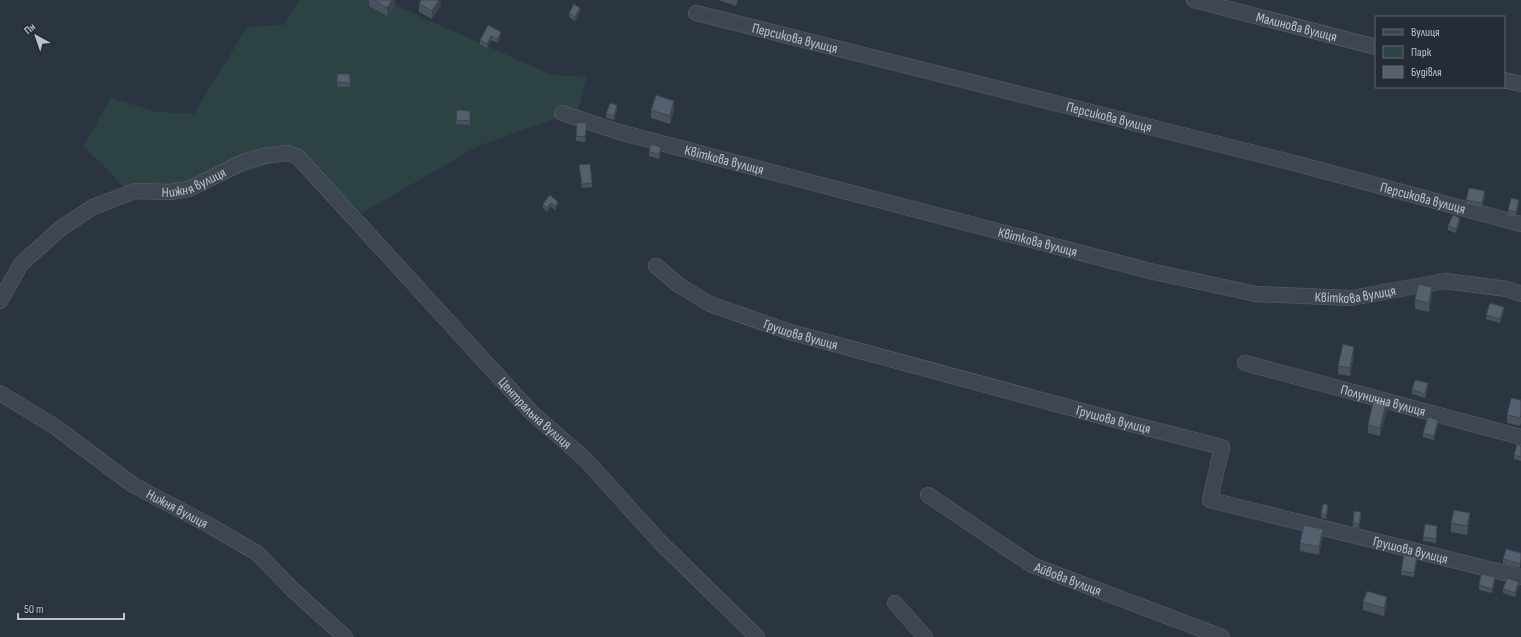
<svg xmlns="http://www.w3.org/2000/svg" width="1521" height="637" font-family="'Sofia Sans Condensed',sans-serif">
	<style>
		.green { fill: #2d4343 }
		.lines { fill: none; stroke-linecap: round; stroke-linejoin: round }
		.street-casing { stroke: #5c656f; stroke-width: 16 }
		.street { stroke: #3e4751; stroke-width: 15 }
		.wall { fill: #49535f }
		.shaded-wall { fill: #3c434d }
		.building { fill: #55606e; stroke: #3c434d }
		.labels { text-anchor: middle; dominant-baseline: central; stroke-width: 3; stroke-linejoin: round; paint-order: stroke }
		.street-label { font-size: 14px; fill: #bbc2cb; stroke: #232c37 }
	</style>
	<rect width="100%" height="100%" fill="#2a3541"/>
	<path class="green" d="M300,0h83l169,75 35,2 -12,43 -21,-1 -76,27 -116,67 -53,-53 -34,2 -35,12 -52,21 -53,5 -29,-32 -23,-21 28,-49 46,14 37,2 53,-87 37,-2z"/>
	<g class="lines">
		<defs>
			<g id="street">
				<path id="s1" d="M1194,0l182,47"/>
				<path id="s2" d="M696,13l598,150 227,61"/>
				<path d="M1504,80l17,4"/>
				<path id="s3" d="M562,113l57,19 535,140 102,22 95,4 94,-17 62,8 14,5"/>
				<path id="s4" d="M656,266l24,20 30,18 80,28 318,86 114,29 -12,53 311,77"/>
				<path id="s5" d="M0,301l21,-37 40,-36 32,-21 42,-16 35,1 19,-3 54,-27 21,-6 24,-3 10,4 233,255 54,47 75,83 97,95"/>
				<path id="s6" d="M1245,363l276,74"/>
				<path id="s7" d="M0,393l54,33 79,59 74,39 50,29 36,37 52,47"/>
				<path id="s8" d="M928,495l104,70 190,72"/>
				<path d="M895,603l30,34"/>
			</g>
		</defs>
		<use href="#street" class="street-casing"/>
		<use href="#street" class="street"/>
	</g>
	<g class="wall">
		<path d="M369,0h26v4l-8,12 -18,-10z"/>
		<path d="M441,0v5l-9,14 -13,-7v-8z"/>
		<path d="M718,0h20l-2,6z"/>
		<path d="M580,12l-5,9 -6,-4v-4z"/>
		<path d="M488,25l13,11 -4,7 -6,-3 -4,8 -7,-4v-4z"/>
		<rect x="337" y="74" width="13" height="13"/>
		<path d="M617,109l-3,11 -8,-2v-4z"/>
		<path d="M457,110l13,1v14l-14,-1z"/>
		<path d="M651,110h23l-4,14 -19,-6z"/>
		<path d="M587,128l-2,14 -9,-1v-5z"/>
		<path d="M661,151l-2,8 -10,-3v-4z"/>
		<path d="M579,165l13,18v4l-10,1z"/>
		<path d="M550,195l8,11 -3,4 -4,-3 -4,5 -4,-4v-4z"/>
		<path d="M1485,196l-3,11 -16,-3v-4z"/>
		<path d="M1519,204l-3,13 -8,-2v-5z"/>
		<path d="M1460,222l-4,11 -8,-3v-4z"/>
		<path d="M1432,296l-3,16 -14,-3v-9z"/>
		<path d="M1504,311l-4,12 -14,-4v-4z"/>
		<path d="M1354,355l-4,21 -12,-2v-8z"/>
		<path d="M1428,388l-3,10 -13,-4v-4z"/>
		<path d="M1521,400v23l-1,3 -13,-3v-8z"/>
		<path d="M1387,410l-7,26 -12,-3v-8z"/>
		<path d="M1438,424l-4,16 -11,-3v-4z"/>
		<path d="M1521,446v15l-7,-2v-4z"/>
		<path d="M1328,509l-2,10 -5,-1v-4z"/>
		<path d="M1361,516l-2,12 -6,-1v-4z"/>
		<path d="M1470,521l-3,14 -16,-3v-9z"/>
		<path d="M1437,530l-1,13 -13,-2v-4z"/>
		<path d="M1323,537l-4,18 -19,-4v-8z"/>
		<path d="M1521,553l-1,15 -17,-4v-5z"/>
		<path d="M1417,561l-3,16 -13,-2v-4z"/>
		<path d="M1495,582l-3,11 -13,-3v-5z"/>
		<path d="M1519,586l-4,11 -12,-4v-4z"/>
		<path d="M1363,602l24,3 -3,11 -21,-6z"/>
	</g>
	<g class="shaded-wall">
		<path d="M392,0h3v4l-8,12v-8z"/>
		<path d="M439,0h2v5l-9,14v-8z"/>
		<path d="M580,8v4l-5,9v-4z"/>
		<path d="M501,32v4l-4,7v-4z"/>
		<path d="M491,36v4l-4,8v-4z"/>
		<path d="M674,101v9l-4,14v-8z"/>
		<path d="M617,105v4l-3,11v-4z"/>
		<path d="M661,147v4l-2,8v-5z"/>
		<path d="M1485,191v5l-3,11v-4z"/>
		<path d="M1519,200v4l-3,13v-5z"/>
		<path d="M558,202v4l-3,4v-4z"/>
		<path d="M551,203v4l-4,5v-4z"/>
		<path d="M1460,218v4l-4,11v-4z"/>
		<path d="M1432,287v9l-3,16v-9z"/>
		<path d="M1504,307v4l-4,12v-4z"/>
		<path d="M1354,347v8l-4,21v-8z"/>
		<path d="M1428,383v5l-3,10v-4z"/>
		<path d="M1387,401v9l-7,26v-8z"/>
		<path d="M1438,420v4l-4,16v-4z"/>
		<path d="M1470,513v8l-3,14v-9z"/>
		<path d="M1323,529v8l-4,18v-8z"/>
		<path d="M1417,557v4l-3,16v-4z"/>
		<path d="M1495,577v5l-3,11v-4z"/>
		<path d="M1519,582v4l-4,11v-4z"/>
		<path d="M1387,597v8l-3,11v-8z"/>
	</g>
	<g class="building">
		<path d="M374,0h18l-5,8z"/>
		<path d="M421,0h18l-7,11 -13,-7z"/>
		<path d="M574,4l6,4 -5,9 -6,-4z"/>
		<path d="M488,25l13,7 -4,7 -6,-3 -4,8 -7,-4z"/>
		<path d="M337,74h13v9l-13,-1z"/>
		<path d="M656,95l18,6 -4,15 -19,-6z"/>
		<path d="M610,103l7,2 -3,11 -8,-2z"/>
		<path d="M457,110l13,1v10l-14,-1z"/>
		<path d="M577,122l10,1 -2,14 -9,-1z"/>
		<path d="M651,144l10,3 -2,7 -10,-2z"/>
		<path d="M590,164l2,19 -10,1 -3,-19z"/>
		<path d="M1469,188l16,3 -3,12 -16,-3z"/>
		<path d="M550,195l8,7 -3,4 -4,-3 -4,5 -4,-4z"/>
		<path d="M1511,198l8,2 -3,12 -8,-2z"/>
		<path d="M1453,215l7,3 -4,11 -8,-3z"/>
		<path d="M1418,284l14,3 -3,16 -14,-3z"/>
		<path d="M1490,303l14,4 -4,12 -14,-4z"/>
		<path d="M1343,344l11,3 -4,21 -12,-2z"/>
		<path d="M1415,380l13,3 -3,11 -13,-4z"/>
		<path d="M1374,398l13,3 -7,27 -12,-3z"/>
		<path d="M1511,398l10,2v15l-1,3 -13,-3z"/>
		<path d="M1428,417l10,3 -4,16 -11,-3z"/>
		<path d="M1517,444l4,2v11l-7,-2z"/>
		<path d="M1323,504l5,1 -2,10 -5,-1z"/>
		<path d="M1454,510l16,3 -3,13 -16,-3z"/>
		<path d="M1354,511l7,1 -2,12 -6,-1z"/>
		<path d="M1425,524l12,2 -1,13 -13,-2z"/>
		<path d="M1304,525l19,4 -4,18 -19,-4z"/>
		<path d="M1506,549l15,4v6l-1,5 -17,-5z"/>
		<path d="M1404,555l13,2 -3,16 -13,-2z"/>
		<path d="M1481,574l14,3 -3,12 -13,-4z"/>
		<path d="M1507,578l12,4 -4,11 -12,-4z"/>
		<path d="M1367,591l20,6 -3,11 -21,-6z"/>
	</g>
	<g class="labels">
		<g class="street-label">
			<text stroke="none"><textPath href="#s1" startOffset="106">Малинова вулиця</textPath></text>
			<text stroke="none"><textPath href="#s2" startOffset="102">Персикова вулиця</textPath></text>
			<text stroke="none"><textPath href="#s2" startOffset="426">Персикова вулиця</textPath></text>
			<text stroke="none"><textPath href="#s3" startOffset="169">Квіткова вулиця</textPath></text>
			<text stroke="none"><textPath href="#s5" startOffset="240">Нижня вулиця</textPath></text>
			<text stroke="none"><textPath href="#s2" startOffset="750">Персикова вулиця</textPath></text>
			<text stroke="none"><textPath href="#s3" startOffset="493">Квіткова вулиця</textPath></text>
			<text stroke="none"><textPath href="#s3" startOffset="817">Квіткова вулиця</textPath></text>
			<text stroke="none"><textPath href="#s4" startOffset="162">Грушова вулиця</textPath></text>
			<text stroke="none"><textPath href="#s6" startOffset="143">Полунична вулиця</textPath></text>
			<text stroke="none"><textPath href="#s5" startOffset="700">Центральна вулиця</textPath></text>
			<text stroke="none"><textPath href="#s4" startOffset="486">Грушова вулиця</textPath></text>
			<text stroke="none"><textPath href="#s7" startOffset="212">Нижня вулиця</textPath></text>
			<text stroke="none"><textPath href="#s4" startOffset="859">Грушова вулиця</textPath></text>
			<text stroke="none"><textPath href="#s8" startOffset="164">Айвова вулиця</textPath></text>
		</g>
	</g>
	<rect x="1375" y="16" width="130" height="72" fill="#232c37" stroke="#606872"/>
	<rect x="1383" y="29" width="20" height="6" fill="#3e4751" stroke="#606872"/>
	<text x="1411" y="36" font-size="12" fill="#bbc2cb">Вулиця</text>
	<rect x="1383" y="46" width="20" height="12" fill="#2d4343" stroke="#606872"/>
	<text x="1411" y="56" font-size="12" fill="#bbc2cb">Парк</text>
	<rect x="1383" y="66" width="20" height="12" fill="#55606e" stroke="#606872"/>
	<text x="1411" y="76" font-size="12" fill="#bbc2cb">Будівля</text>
	<g transform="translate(36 36) rotate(320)" stroke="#232c37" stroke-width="3" paint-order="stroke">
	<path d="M0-3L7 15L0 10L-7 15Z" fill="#bbc2cb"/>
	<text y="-6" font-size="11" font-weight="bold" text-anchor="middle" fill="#bbc2cb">Пн</text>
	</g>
	<path d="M18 613v6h106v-6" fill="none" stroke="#bbc2cb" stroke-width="2"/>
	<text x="24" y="613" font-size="12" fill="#bbc2cb" stroke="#232c37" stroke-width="3" paint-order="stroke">50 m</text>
</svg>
